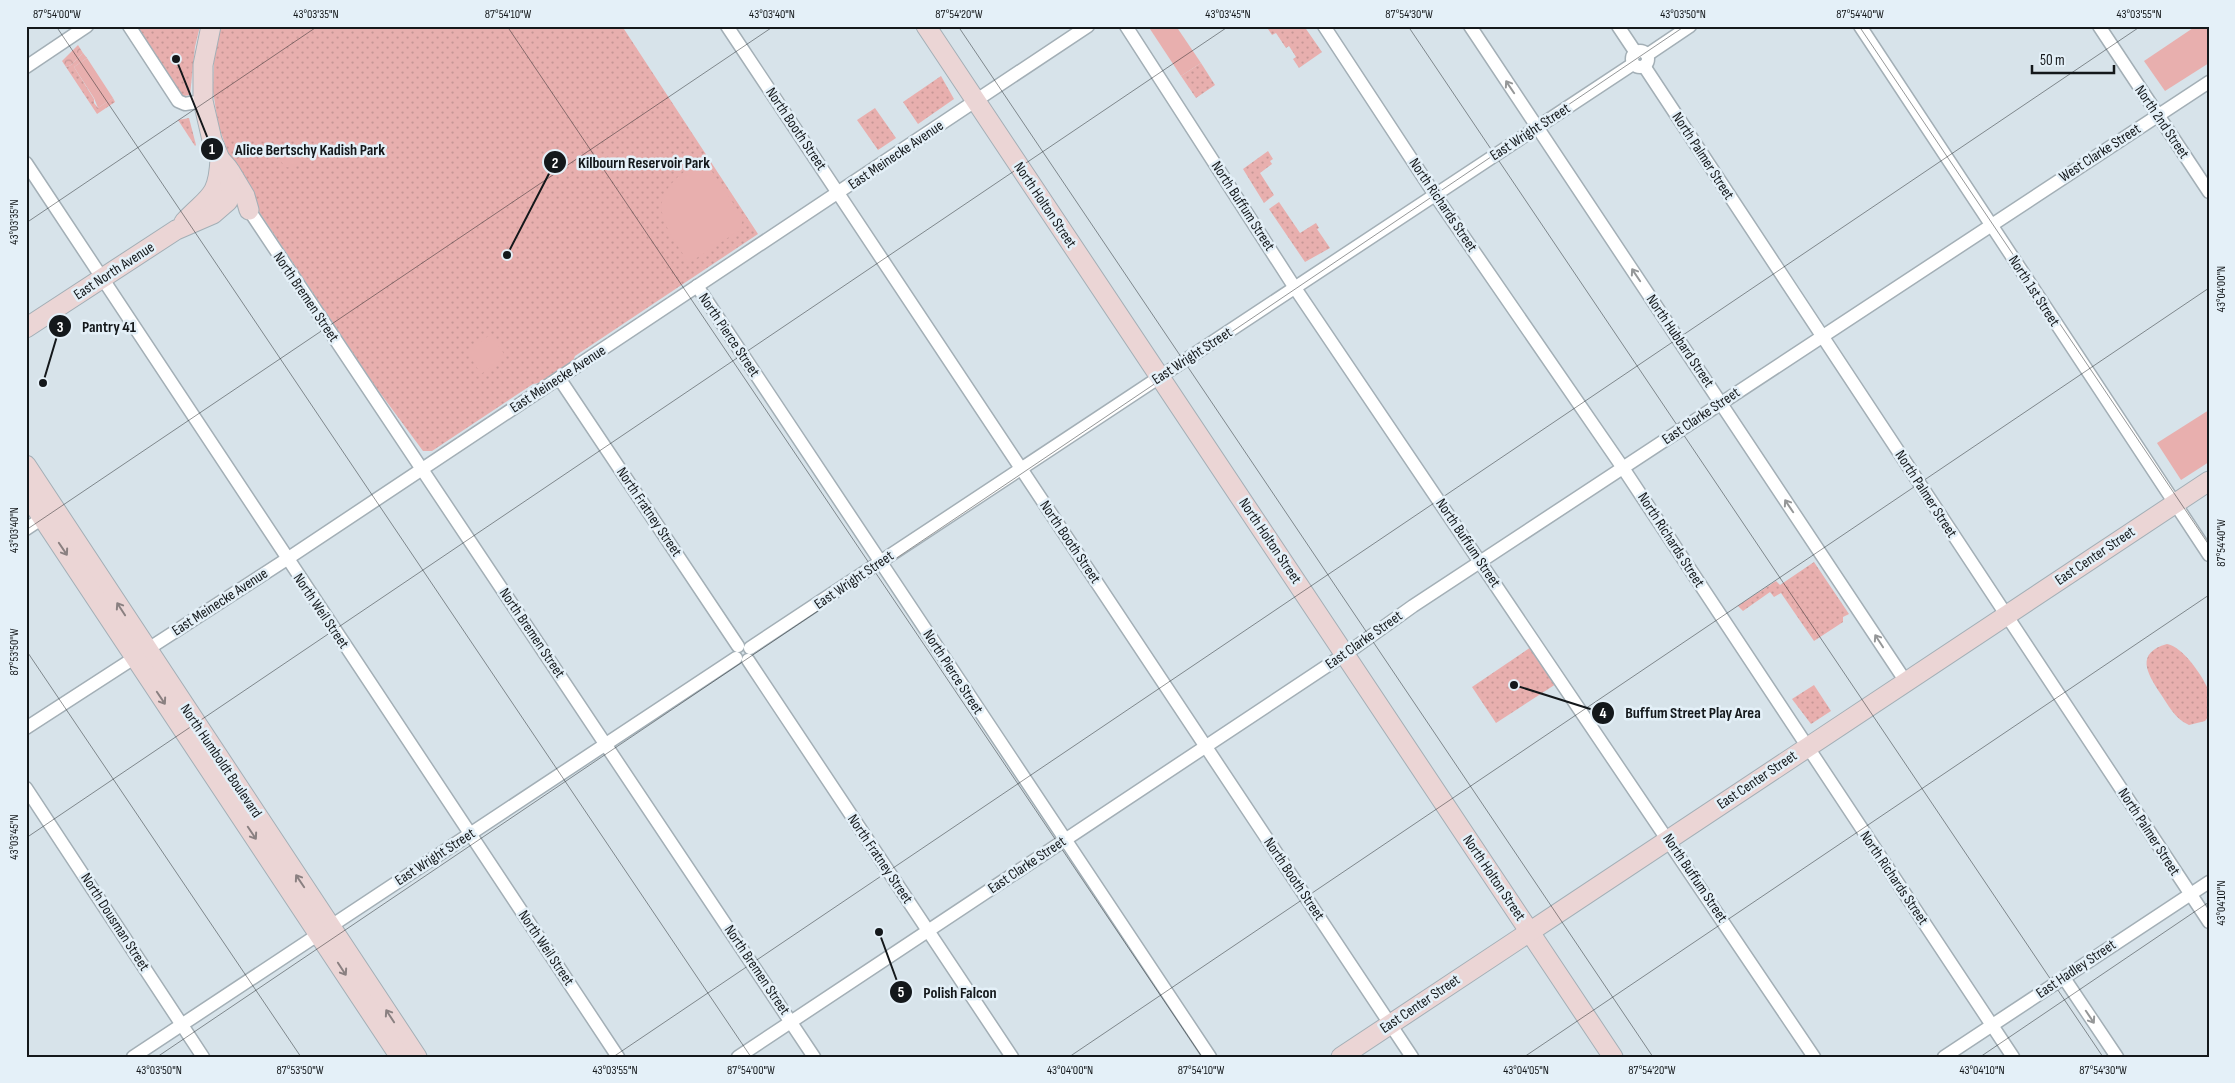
<svg xmlns="http://www.w3.org/2000/svg" width="2235" height="1083" font-family="'Sofia Sans Condensed',sans-serif">
	<style>
		.grass { fill: url(#grass-dots) }
		.forest { fill: url(#forest-crowns) }
		.garden { fill: #e8afae }
		.lines { fill: none; stroke-linecap: round; stroke-linejoin: round }
		.street-casing { stroke: #a3afb6; stroke-width: 15 }
		.secondary-casing { stroke: #a3afb6; stroke-width: 21 }
		.street { stroke: #fff; stroke-width: 12 }
		.secondary { stroke: #ebd5d5; stroke-width: 19 }
		.oneway { stroke: #959798 }
		.oneway2 { stroke: #8a8081 }
		.ticks { fill: none; stroke: #14181b; stroke-width: 1; stroke-opacity: 0.45 }
		.labels { text-anchor: middle; dominant-baseline: central; stroke-width: 5; stroke-linejoin: round; paint-order: stroke }
		.street-label { font-size: 15px; fill: #14181b; stroke: #e4f0f8 }
		.leader { fill: none; stroke: #14181b; stroke-width: 2 }
		.callout-dot { fill: #14181b; stroke: #e4f0f8; stroke-width: 2 }
		.mark-label { font-size: 15px; text-anchor: middle; font-weight: bold; fill: #fff }
		.callout-label { font-size: 16px; text-anchor: middle; font-weight: bold; fill: #14181b; stroke: #e4f0f8; stroke-width: 5; stroke-linejoin: round; paint-order: stroke }
		.neatline { fill: none; stroke: #14181b; stroke-width: 2 }
		.ticks-label { font-size: 12px; text-anchor: middle; fill: #14181b }
	</style>
	<defs>
		<pattern id="grass-dots" width="8" height="8" patternUnits="userSpaceOnUse" patternTransform="scale(1.25)"><rect width="8" height="8" fill="#e8afae"/><path d="M2 2h.1M6 6h.1" fill="none" stroke="#c69695" stroke-width="1.8" stroke-linecap="round"/></pattern>
		<pattern id="forest-crowns" width="20" height="18" patternUnits="userSpaceOnUse" patternTransform="scale(1.25)"><rect width="20" height="18" fill="#e8afae"/><path d="M2 6a3 3 0 1 1 6 0M12 15a3 3 0 1 1 6 0" fill="none" stroke="#c69695"/></pattern>
	</defs>
	<rect width="100%" height="100%" fill="#d7e3ea"/>
	<g class="grass">
		<path d="M137,26h63l-5,21 -5,48 -6,1 -3,-2z"/>
		<path d="M221,26h401l136,208 -183,122 -2,5 -34,22 -6,1 -101,67h-9l-48,-65 -115,-173 -32,-60 -10,-29 -5,-33 1,-33z"/>
		<path d="M1266,26h38l18,26 -23,16 -6,-9 3,-2 -7,-11 -3,2 -10,-15 -4,2z"/>
		<path d="M83,53l4,5 -13,9 20,32v4l4,5 15,-10 2,4 -18,12 -31,-47 5,-2z"/>
		<path d="M1201,63l14,22 -19,13 -15,-22z"/>
		<path d="M941,76l13,23 -36,25 -15,-22z"/>
		<path d="M875,108l21,30 -18,12 -21,-30z"/>
		<path d="M189,118l7,27 -1,1 -17,-26z"/>
		<path d="M1268,151l5,8 -3,2 2,3 -12,9 14,22 -10,8 -21,-34z"/>
		<path d="M1279,202l21,31 16,-10 3,5 -2,1 13,19 -25,14 -36,-53z"/>
		<path d="M1814,562l35,52 -6,3v5l-29,19 -33,-48 -7,4 -4,-5 -27,19 -5,-5 38,-25 4,4z"/>
		<path d="M2167,644c15,2 35,31 41,45 3,7 1,19 1,27l-4,5 -16,4c-15,-7 -20,-19 -29,-32 -13,-20 -25,-40 7,-49z"/>
		<path d="M1531,647l25,37 -60,39 -24,-36z"/>
		<path d="M1814,685l17,26 -20,13 -19,-25z"/>
	</g>
	<path class="forest" d="M78,45l5,8 -12,12 -5,2 -4,-6z"/>
	<g class="garden">
		<path d="M1148,26h28l25,37 -20,13z"/>
		<path d="M2196,26h13v37l-44,28 -21,-30z"/>
		<path d="M87,58l26,40 -15,10 -4,-10 -20,-31z"/>
		<path d="M285,144l6,2 6,5 2,10 -6,7 -8,-1 -7,-10 1,-10z"/>
		<path d="M703,158l40,60 -3,12 -51,33c-35,-51 -43,-67 14,-105z"/>
		<path d="M491,334l15,23 -25,17 -14,-22z"/>
		<path d="M2209,410v52l-28,18 -24,-37z"/>
	</g>
	<g class="lines">
		<defs>
			<g id="street">
				<path d="M129,26l49,75 7,3 18,-3"/>
				<path d="M727,26l685,1031"/>
				<path d="M1126,26l169,262 519,769"/>
				<path d="M1324,26l111,169 188,273 390,589"/>
				<path d="M1470,26l436,656"/>
				<path d="M1618,26l18,27"/>
				<path d="M1860,26l349,529"/>
				<path d="M2099,26l110,166"/>
				<circle cx="1640" cy="59" r="8"/>
				<path d="M1647,55l43,-29"/>
				<path d="M1644,66l565,856"/>
				<path d="M26,67l61,-41"/>
				<path d="M26,163l592,894"/>
				<path d="M249,210l565,847"/>
				<path d="M697,286l513,771"/>
				<path d="M559,378l179,268"/>
				<path d="M26,529l21,-14"/>
				<path d="M750,648l883,-584"/>
				<path d="M748,660l264,397"/>
				<path d="M26,728l261,-169 801,-533"/>
				<path d="M26,788l177,269"/>
				<path d="M2064,978l53,79"/>
				<path d="M133,1057l603,-399"/>
				<path d="M738,1057l619,-411 56,-40 796,-524"/>
				<path d="M1944,1057l265,-175"/>
			</g>
			<g id="secondary">
				<path d="M926,26l687,1031"/>
				<path d="M230,171l15,25 4,14"/>
				<path d="M184,222c24,-26 34,-23 36,-63"/>
				<path d="M26,328l150,-98 37,-16 15,-13 3,-8 -1,-15 -2,-10 -8,-9 -8,-19 -9,-39v-36l8,-39"/>
				<path d="M26,465l391,592"/>
				<path d="M26,493l374,564"/>
				<path d="M1341,1057l868,-576"/>
			</g>
		</defs>
		<use href="#street" class="street-casing"/>
		<use href="#secondary" class="secondary-casing"/>
		<use href="#street" class="street"/>
		<use href="#secondary" class="secondary"/>
	</g>
	<defs><path id="oneway-shaft" d="M-6 0H5M1.5-3L5.5 0L1.5 3" fill="none" stroke-width="1.6" stroke-linecap="round" stroke-linejoin="round" transform="scale(1.25)"/></defs>
	<g class="oneway">
		<use href="#oneway-shaft" transform="translate(1510 87) rotate(-124)"/>
		<use href="#oneway-shaft" transform="translate(1636 275) rotate(-124)"/>
		<use href="#oneway-shaft" transform="translate(1789 506) rotate(-124)"/>
		<use href="#oneway-shaft" transform="translate(1879 641) rotate(-123)"/>
		<use href="#oneway-shaft" transform="translate(2090 1017) rotate(56)"/>
	</g>
	<g class="oneway2">
		<use href="#oneway-shaft" transform="translate(63 549) rotate(56)"/>
		<use href="#oneway-shaft" transform="translate(121 609) rotate(-123)"/>
		<use href="#oneway-shaft" transform="translate(161 698) rotate(56)"/>
		<use href="#oneway-shaft" transform="translate(252 833) rotate(56)"/>
		<use href="#oneway-shaft" transform="translate(300 881) rotate(-124)"/>
		<use href="#oneway-shaft" transform="translate(342 969) rotate(57)"/>
		<use href="#oneway-shaft" transform="translate(390 1016) rotate(-123)"/>
	</g>
	<path class="ticks" d="M56,26l695,1031M507,26l695,1031M958,26l695,1031M1408,26l695,1031M1859,26l350,519M26,223l292,-197M26,530l748,-504M26,650l275,407M26,838l1203,-812M157,1057l1528,-1031M613,1057l1528,-1031M1069,1057l1140,-769M1524,1057l685,-462M1980,1057l229,-155"/>
	<g class="labels">
		<g class="street-label">
			<text transform="translate(2162 122) rotate(56)">North 2nd Street</text>
			<text transform="translate(796 129) rotate(56)">North Booth Street</text>
			<text transform="translate(1530 132) rotate(-33)">East Wright Street</text>
			<text transform="translate(2100 153) rotate(-33)">West Clarke Street</text>
			<text transform="translate(896 155) rotate(-34)">East Meinecke Avenue</text>
			<text transform="translate(1703 156) rotate(57)">North Palmer Street</text>
			<text transform="translate(1045 205) rotate(56)">North Holton Street</text>
			<text transform="translate(1443 205) rotate(56)">North Richards Street</text>
			<text transform="translate(1243 206) rotate(57)">North Buffum Street</text>
			<text transform="translate(114 271) rotate(-33)">East North Avenue</text>
			<text transform="translate(2034 291) rotate(57)">North 1st Street</text>
			<text transform="translate(306 297) rotate(56)">North Bremen Street</text>
			<text transform="translate(729 335) rotate(56)">North Pierce Street</text>
			<text transform="translate(1680 341) rotate(56)">North Hubbard Street</text>
			<text transform="translate(1192 356) rotate(-33)">East Wright Street</text>
			<text transform="translate(558 379) rotate(-33)">East Meinecke Avenue</text>
			<text transform="translate(1701 416) rotate(-34)">East Clarke Street</text>
			<text transform="translate(1926 494) rotate(57)">North Palmer Street</text>
			<text transform="translate(649 512) rotate(56)">North Fratney Street</text>
			<text transform="translate(1671 540) rotate(57)">North Richards Street</text>
			<text transform="translate(1270 541) rotate(56)">North Holton Street</text>
			<text transform="translate(1070 542) rotate(56)">North Booth Street</text>
			<text transform="translate(1468 543) rotate(56)">North Buffum Street</text>
			<text transform="translate(2095 556) rotate(-34)">East Center Street</text>
			<text transform="translate(854 580) rotate(-34)">East Wright Street</text>
			<text transform="translate(220 602) rotate(-33)">East Meinecke Avenue</text>
			<text transform="translate(321 611) rotate(56)">North Weil Street</text>
			<text transform="translate(532 633) rotate(56)">North Bremen Street</text>
			<text transform="translate(1364 640) rotate(-35)">East Clarke Street</text>
			<text transform="translate(953 672) rotate(57)">North Pierce Street</text>
			<text transform="translate(221 761) rotate(56)">North Humboldt Boulevard</text>
			<text transform="translate(1757 780) rotate(-34)">East Center Street</text>
			<text transform="translate(2149 832) rotate(57)">North Palmer Street</text>
			<text transform="translate(435 857) rotate(-33)">East Wright Street</text>
			<text transform="translate(880 859) rotate(56)">North Fratney Street</text>
			<text transform="translate(1027 865) rotate(-34)">East Clarke Street</text>
			<text transform="translate(1494 878) rotate(56)">North Holton Street</text>
			<text transform="translate(1695 878) rotate(56)">North Buffum Street</text>
			<text transform="translate(1894 878) rotate(56)">North Richards Street</text>
			<text transform="translate(1294 879) rotate(56)">North Booth Street</text>
			<text transform="translate(115 922) rotate(57)">North Dousman Street</text>
			<text transform="translate(546 948) rotate(56)">North Weil Street</text>
			<text transform="translate(2076 969) rotate(-34)">East Hadley Street</text>
			<text transform="translate(757 970) rotate(56)">North Bremen Street</text>
			<text transform="translate(1420 1004) rotate(-34)">East Center Street</text>
		</g>
	</g>
	<path class="leader" d="M176 59L212 149M507 255L555 162M43 383L60 326M1514 685L1603 713M879 932L901 992"/>
	<g class="callout-dot">
		<circle cx="176" cy="59" r="5"/>
		<circle cx="507" cy="255" r="5"/>
		<circle cx="43" cy="383" r="5"/>
		<circle cx="1514" cy="685" r="5"/>
		<circle cx="879" cy="932" r="5"/>
		<circle cx="212" cy="149" r="12"/>
		<circle cx="555" cy="162" r="12"/>
		<circle cx="60" cy="326" r="12"/>
		<circle cx="1603" cy="713" r="12"/>
		<circle cx="901" cy="992" r="12"/>
	</g>
	<g class="mark-label">
		<text x="212" y="154">1</text>
		<text x="555" y="168">2</text>
		<text x="60" y="332">3</text>
		<text x="1603" y="718">4</text>
		<text x="901" y="997">5</text>
	</g>
	<g class="callout-label">
		<text x="310" y="155">Alice Bertschy Kadish Park</text>
		<text x="644" y="168">Kilbourn Reservoir Park</text>
		<text x="109" y="332">Pantry 41</text>
		<text x="1693" y="718">Buffum Street Play Area</text>
		<text x="960" y="998">Polish Falcon</text>
	</g>
	<rect width="2235" height="1083" fill="none" stroke="#e4f0f8" stroke-width="55"/>
	<path d="M2032 65v8h82v-8" fill="none" stroke="#14181b" stroke-width="2.5"/>
	<text x="2040" y="65" font-size="15" fill="#14181b" stroke="#e4f0f8" stroke-width="4" paint-order="stroke">50 m</text>
	<rect x="28" y="28" width="2180" height="1028" class="neatline"/>
	<g class="ticks-label">
		<text x="57" y="18">87°54'00"W</text>
		<text x="316" y="18">43°03'35"N</text>
		<text x="508" y="18">87°54'10"W</text>
		<text x="772" y="18">43°03'40"N</text>
		<text x="959" y="18">87°54'20"W</text>
		<text x="1228" y="18">43°03'45"N</text>
		<text x="1409" y="18">87°54'30"W</text>
		<text x="1683" y="18">43°03'50"N</text>
		<text x="1860" y="18">87°54'40"W</text>
		<text x="2139" y="18">43°03'55"N</text>
		<text transform="translate(14 222) rotate(-90)" y="4">43°03'35"N</text>
		<text transform="translate(2221 289) rotate(-90)" y="4">43°04'00"N</text>
		<text transform="translate(14 530) rotate(-90)" y="4">43°03'40"N</text>
		<text transform="translate(2221 543) rotate(-90)" y="4">87°54'40"W</text>
		<text transform="translate(14 652) rotate(-90)" y="4">87°53'50"W</text>
		<text transform="translate(14 837) rotate(-90)" y="4">43°03'45"N</text>
		<text transform="translate(2221 903) rotate(-90)" y="4">43°04'10"N</text>
		<text x="159" y="1074">43°03'50"N</text>
		<text x="300" y="1074">87°53'50"W</text>
		<text x="615" y="1074">43°03'55"N</text>
		<text x="751" y="1074">87°54'00"W</text>
		<text x="1070" y="1074">43°04'00"N</text>
		<text x="1201" y="1074">87°54'10"W</text>
		<text x="1526" y="1074">43°04'05"N</text>
		<text x="1652" y="1074">87°54'20"W</text>
		<text x="1982" y="1074">43°04'10"N</text>
		<text x="2103" y="1074">87°54'30"W</text>
	</g>
</svg>
